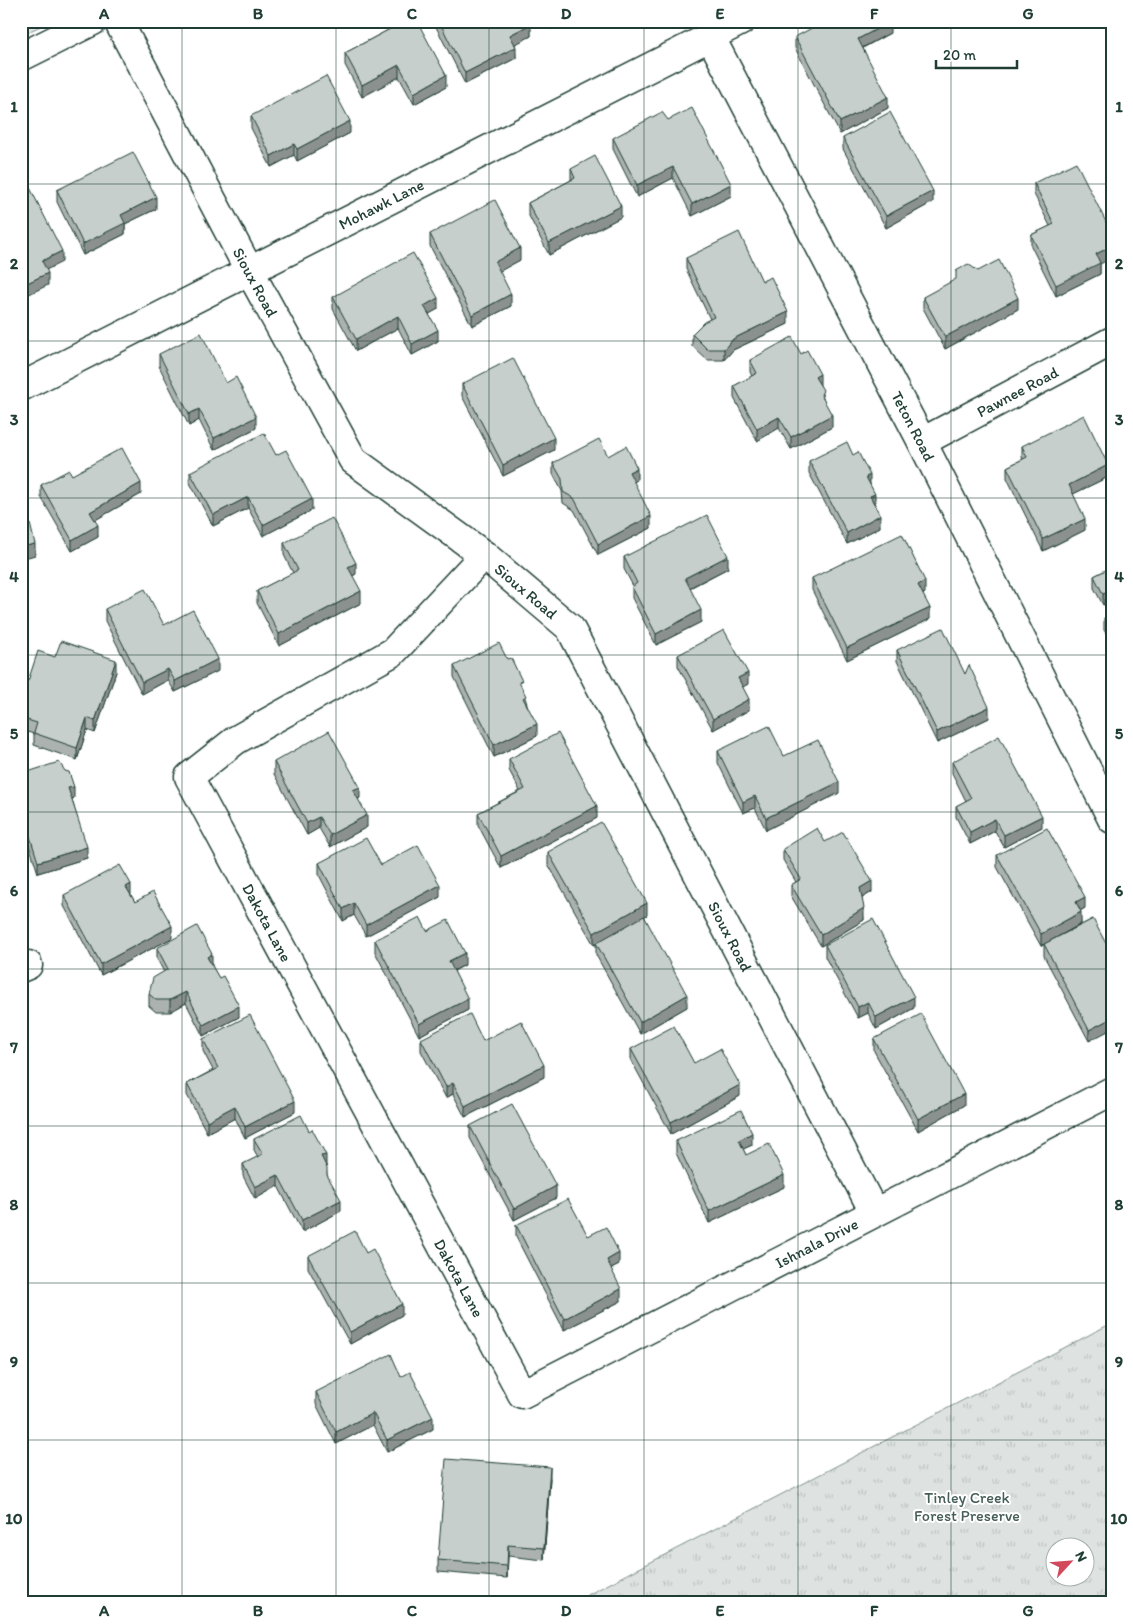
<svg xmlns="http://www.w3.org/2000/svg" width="1133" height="1624" font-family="Itim,sans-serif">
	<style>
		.park { fill: url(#park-tufts); stroke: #7e908b; fill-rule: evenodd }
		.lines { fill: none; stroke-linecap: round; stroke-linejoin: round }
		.minor-casing { stroke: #1f3d34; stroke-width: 31 }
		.minor { stroke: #fff; stroke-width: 28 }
		.wall { fill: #abb2af; stroke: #1f3d34 }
		.shaded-wall { fill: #8b918f; stroke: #1f3d34 }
		.building { fill: #c7cfcc; stroke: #1f3d34 }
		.grid { fill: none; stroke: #1f3d34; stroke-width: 1; stroke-opacity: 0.55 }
		.labels { text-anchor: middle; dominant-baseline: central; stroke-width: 4; stroke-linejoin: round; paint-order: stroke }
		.street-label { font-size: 16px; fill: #1f3d34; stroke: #fff }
		.park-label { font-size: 16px; fill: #455e57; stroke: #fff }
		.neatline { fill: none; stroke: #1f3d34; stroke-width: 2 }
		.grid-label { font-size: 16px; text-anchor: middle; font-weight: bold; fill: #1f3d34 }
	</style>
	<defs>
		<pattern id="park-tufts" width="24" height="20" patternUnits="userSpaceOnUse" patternTransform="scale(1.25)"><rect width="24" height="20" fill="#dee3e2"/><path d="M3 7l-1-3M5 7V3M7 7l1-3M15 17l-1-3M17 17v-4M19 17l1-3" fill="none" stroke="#bec4c2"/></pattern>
	</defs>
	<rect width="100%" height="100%" fill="#fff"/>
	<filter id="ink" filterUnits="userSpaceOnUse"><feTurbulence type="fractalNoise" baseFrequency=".02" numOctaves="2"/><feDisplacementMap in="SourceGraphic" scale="10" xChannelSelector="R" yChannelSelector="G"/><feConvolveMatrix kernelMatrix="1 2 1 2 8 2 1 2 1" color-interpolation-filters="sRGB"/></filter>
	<g filter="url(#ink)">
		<g class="park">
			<path d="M21,21h31l-31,14z"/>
			<path d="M1112,1323v280h-540zM1056,1546h30v30h-30z"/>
		</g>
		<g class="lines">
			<defs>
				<g id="minor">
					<path id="s1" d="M118,21l132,251 103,188 131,95 86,73 304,584"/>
					<path id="s2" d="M710,36l212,406 190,377"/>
					<path d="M21,57l72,-36"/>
					<path id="s3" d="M21,387l720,-366"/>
					<path id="s4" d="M922,442l190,-101"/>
					<path id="s5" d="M484,555l-91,97 -157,88 -47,37 333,617 590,-303"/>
					<path d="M21,968l7,-3"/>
				</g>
			</defs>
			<use href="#minor" class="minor-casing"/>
			<use href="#minor" class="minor"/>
		</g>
		<g class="wall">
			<path d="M405,21l41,66 -32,17 -15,-27 -37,20 -17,-32v-12z"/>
			<path d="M433,21h97l1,15 -16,8 1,14 -51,26z"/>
			<path d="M547,21h21l-17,8z"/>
			<path d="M890,33l-27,15 25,60 -48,26 -45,-86v-11z"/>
			<path d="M251,116l99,17 -53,28 -3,-6 -23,12 -20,-39z"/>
			<path d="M613,138l118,58 -39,20 -19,-38 -36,19 -24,-48z"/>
			<path d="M843,138l90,64 -47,26 -43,-79z"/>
			<path d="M571,169l50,48 -72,38 -21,-41v-11l43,-23z"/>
			<path d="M1034,183l66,81v10l-44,22 -25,-50v-11l19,-9 -16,-32z"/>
			<path d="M57,190l99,19 -31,15v10l-42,21 -26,-53z"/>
			<path d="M430,234l90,26 -21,11 12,35 -39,20 -42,-80z"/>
			<path d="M686,258l76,23 26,43 -55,26 -9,10h-17l-15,-14v-12l18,-15 -24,-50z"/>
			<path d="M333,297l105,12 -9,5 9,27 -26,14 -14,-27 -42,23 -23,-42z"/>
			<path d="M923,297l95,12 -73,40 -22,-41z"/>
			<path d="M159,354l67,29 30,45 -42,22 -15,-30 -10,6 -30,-60z"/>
			<path d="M750,360l70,26 3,12 9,29 -41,22 -12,-21 -22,13 -23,-43v-12l18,-10 -2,-4z"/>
			<path d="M462,384l92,66 -51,26 -41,-80z"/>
			<path d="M1112,403v18l-3,-5v-12z"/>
			<path d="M1022,446l86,31 -35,17 12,36 -42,21 -36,-73v-11l16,-8 -1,-2z"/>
			<path d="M276,455l36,55 -49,26 -15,-28 -35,18 -23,-43v-11z"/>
			<path d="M853,455l17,29 10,43 -33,17 -38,-71v-12z"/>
			<path d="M608,456l29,24 -4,2 18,46 -53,27 -24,-45 -11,-7 -1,-12 -9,-17v-11z"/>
			<path d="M72,475l69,19 -46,26 3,17 -26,14 -31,-54v-12z"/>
			<path d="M284,543l72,31 -4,2 9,27 -82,43 -22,-43v-12l36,-18 -9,-18z"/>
			<path d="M624,557l104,11 -38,20 11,34 -45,23 -24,-47v-11l1,-1 -9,-17z"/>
			<path d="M1112,567v40l-3,-5 -6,3 -9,-17v-12z"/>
			<path d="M812,578l113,15 -2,1 7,25 -83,41 -35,-70z"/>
			<path d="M105,609l59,16 54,46 -43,21 -7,-12 -26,14 -37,-73z"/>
			<path d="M1112,614v30l-8,-14v-12z"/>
			<path d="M897,650l68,24 24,44 -52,25 -40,-82z"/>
			<path d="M678,655l70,29 -6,3 7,23 -36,20 -35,-64z"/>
			<path d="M55,657l61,15 -21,61 -8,-3 -10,30 -43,-15v-11l-13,-4v-48l7,-1z"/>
			<path d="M454,666l68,22 15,48 -43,21 -40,-80z"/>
			<path d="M718,751l66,5 55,37 -73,37 -11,-22 -12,5 -25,-50z"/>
			<path d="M509,759l88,59 -96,50 -23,-43v-12l42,-22 -11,-21z"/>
			<path d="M274,762l86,36 -2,1 9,28 -37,20 -11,-19 -12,7 -33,-61z"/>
			<path d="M952,762l90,65 -38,20 -9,-16 -25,13 -14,-27v-11l10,-5 -14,-28z"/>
			<path d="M21,774l53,24 -2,1 15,59 -49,15 -17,-53z"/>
			<path d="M825,842l47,50 -10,6 2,22 -43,26 -30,-50v-11l5,-3 -13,-22v-11z"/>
			<path d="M548,852l99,63 -3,1 43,91 -47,27 -44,-79v-11l-2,1 -46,-81z"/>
			<path d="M997,855l88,53 -5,3 1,13 -40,22 -44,-79z"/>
			<path d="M319,863l62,2 59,32 -74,39 -12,-21 -11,6 -24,-46z"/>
			<path d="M64,895h67l4,7 37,36 -71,37 -37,-69z"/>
			<path d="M1093,919l-4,122 -45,-85v-12z"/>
			<path d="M427,931l38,34 -11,6 14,39 -49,26 -44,-84v-12z"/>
			<path d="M825,945l89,63 -38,21 -8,-16 -10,5 -33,-61z"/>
			<path d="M157,948l55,18 27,51 -36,19 -17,-33 -16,9h-14l-7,-6v-12l15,-22 -7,-13z"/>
			<path d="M203,1039l92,73 -50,26 -10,-20 -28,15 -20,-38v-11l26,-14 -10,-19z"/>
			<path d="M421,1039l62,2 61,36 -79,40 -12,-23 -7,4 -25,-47z"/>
			<path d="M874,1039l90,66 -46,26 -44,-80z"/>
			<path d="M631,1049l63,14 46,33 -69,38 -40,-74z"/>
			<path d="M470,1126l86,72 -42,22 -44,-82z"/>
			<path d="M254,1139l72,26 1,10 14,36 -39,21 -24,-46 -23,13 -12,-23v-12l15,-7 -4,-7z"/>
			<path d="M676,1141l76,4 -9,4 3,6 38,32 -75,36 -33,-70z"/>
			<path d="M516,1225l72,11 31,29 -8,4 10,32 -57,29 -48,-93z"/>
			<path d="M366,1253l36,62 -52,29 -42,-76v-12z"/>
			<path d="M401,1377l32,52 -46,23 -14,-27 -37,19 -20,-40v-12z"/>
			<path d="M550,1478l-6,82 -36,-4 -1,22 -69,-6v-12z"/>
		</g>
		<g class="shaded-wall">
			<path d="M551,21h17l-17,8z"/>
			<path d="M890,22v11l-32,17v-11z"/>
			<path d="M531,24v12l-21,11v-12z"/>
			<path d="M516,47v11l-51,26v-11z"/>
			<path d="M399,65v12l-37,20v-12z"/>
			<path d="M446,75v12l-32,17v-11z"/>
			<path d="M888,97v11l-48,26v-12z"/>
			<path d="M350,121v12l-53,28v-12z"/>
			<path d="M294,144v11l-23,12v-11z"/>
			<path d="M673,167v11l-36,19v-12z"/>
			<path d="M731,184v12l-39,20v-12z"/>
			<path d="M933,191v11l-47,26v-12z"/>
			<path d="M156,197v12l-31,15v10l-42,21v-11l38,-29z"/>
			<path d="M621,206v11l-72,38v-12z"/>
			<path d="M1112,246v12l-12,6v10l-44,22v-11l40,-31z"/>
			<path d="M520,248v12l-25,14v-12z"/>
			<path d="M62,251v11l-20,10v-11z"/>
			<path d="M48,273v12l-27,13v-12z"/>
			<path d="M511,294v12l-39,20v-11z"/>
			<path d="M438,298v11l-14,8v-11z"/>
			<path d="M1018,298v11l-73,40v-12z"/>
			<path d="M788,312v12l-55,26 -9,10v-11l9,-10z"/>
			<path d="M398,316v12l-42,23v-12z"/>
			<path d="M438,330v11l-26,14v-11z"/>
			<path d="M820,374v12l-5,-9z"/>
			<path d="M199,409v11l-10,6v-12z"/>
			<path d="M832,415v12l-41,22v-12z"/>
			<path d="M256,417v11l-42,22v-12z"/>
			<path d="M779,417v11l-22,13v-12z"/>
			<path d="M554,438v12l-51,26v-11z"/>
			<path d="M1108,465v12l-39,19v-11z"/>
			<path d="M637,468v12l-8,4v-12z"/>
			<path d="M870,475v11l-4,-9z"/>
			<path d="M141,483v11l-51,29v-11z"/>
			<path d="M875,494v11l-5,-9z"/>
			<path d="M248,497v11l-35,18v-11z"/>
			<path d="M312,499v11l-49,26v-11z"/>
			<path d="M880,515v12l-33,17v-11z"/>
			<path d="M651,516v12l-53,27v-11z"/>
			<path d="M1085,519v11l-42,21v-12z"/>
			<path d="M98,525v12l-26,14v-11z"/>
			<path d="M35,544v11l-14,4v-12z"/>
			<path d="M728,556v12l-43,22v-12z"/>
			<path d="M356,563v11l-8,4v-11z"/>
			<path d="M925,581v12l-7,3v-11z"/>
			<path d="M361,591v12l-82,43v-12z"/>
			<path d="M1109,591v11l-6,3v-11z"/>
			<path d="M930,608v11l-83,41v-12z"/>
			<path d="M701,610v12l-45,23v-11z"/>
			<path d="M218,659v12l-43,21v-11z"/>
			<path d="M116,660v12l-21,61v-12z"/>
			<path d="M168,669v11l-26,14v-12z"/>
			<path d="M748,673v11l-10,6v-12z"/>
			<path d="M749,699v11l-36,20v-11z"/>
			<path d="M989,707v11l-52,25v-11z"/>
			<path d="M87,718v12l-10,30v-12z"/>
			<path d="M537,724v12l-43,21v-12z"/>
			<path d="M839,782v11l-73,37v-12z"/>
			<path d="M74,787v11l-6,2v-12z"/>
			<path d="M360,787v11l-7,4v-12z"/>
			<path d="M755,796v12l-12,5v-11z"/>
			<path d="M597,806v12l-96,50v-12z"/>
			<path d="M367,815v12l-37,20v-12z"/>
			<path d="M1042,816v11l-38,20v-12z"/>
			<path d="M319,817v11l-12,7v-12z"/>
			<path d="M995,819v12l-25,13v-12z"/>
			<path d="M87,847v11l-49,15v-11z"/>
			<path d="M872,881v11l-12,7v-11z"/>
			<path d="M131,884v12l-5,-9z"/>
			<path d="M440,885v12l-74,39v-11z"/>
			<path d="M1085,897v11l-9,5v-11z"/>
			<path d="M354,903v12l-11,6v-12z"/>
			<path d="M647,903v12l-53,30v-12z"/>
			<path d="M864,908v12l-43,26v-11z"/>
			<path d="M1081,912v12l-40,22v-12z"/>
			<path d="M172,926v12l-71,37v-11z"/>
			<path d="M465,953v12l-16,8v-12z"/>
			<path d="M212,954v12l-5,-9z"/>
			<path d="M186,992v11l-16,9v-12z"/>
			<path d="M687,995v12l-47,27v-12z"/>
			<path d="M914,997v11l-38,21v-12z"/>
			<path d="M468,999v11l-49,26v-12z"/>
			<path d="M868,1002v11l-10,5v-11z"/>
			<path d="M239,1006v11l-36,19v-11z"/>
			<path d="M1112,1018v11l-23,12v-11z"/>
			<path d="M544,1065v12l-79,40v-11z"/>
			<path d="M453,1083v11l-7,4v-11z"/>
			<path d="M740,1085v11l-69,38v-12z"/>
			<path d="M964,1094v11l-46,26v-12z"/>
			<path d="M295,1101v11l-50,26v-11z"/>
			<path d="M235,1106v12l-28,15v-12z"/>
			<path d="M752,1133v12l-13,6v-11z"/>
			<path d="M326,1155v12l-5,-11z"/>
			<path d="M278,1175v11l-23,13v-12z"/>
			<path d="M784,1175v12l-75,36v-12z"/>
			<path d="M556,1186v12l-42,22v-11z"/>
			<path d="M341,1200v11l-39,21v-12z"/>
			<path d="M619,1253v12l-12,6v-11z"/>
			<path d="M621,1289v12l-57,29v-11z"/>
			<path d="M402,1304v11l-52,29v-12z"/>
			<path d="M373,1413v12l-37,19v-12z"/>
			<path d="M433,1417v12l-46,23v-12z"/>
			<path d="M550,1467v11l-6,82v-12z"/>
			<path d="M508,1545v11l-1,22v-12z"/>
		</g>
		<g class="building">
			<path d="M405,21h12l29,54 -32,18 -15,-28 -37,20 -17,-32z"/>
			<path d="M439,21h91l1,3 -21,11 6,12 -51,26z"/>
			<path d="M825,21l65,1 -32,17 30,58 -48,25 -45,-85z"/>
			<path d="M326,76l24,45 -53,28 -3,-5 -23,12 -20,-40z"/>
			<path d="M692,108l39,76 -39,20 -19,-37 -36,18 -24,-47 49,-26 6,8z"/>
			<path d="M890,112l43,79 -47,25 -43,-78z"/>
			<path d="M133,152l23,45 -35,18 4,8 -42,21 -26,-54z"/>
			<path d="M595,156l26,50 -72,37 -21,-40 47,-25 -4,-9z"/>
			<path d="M1076,162l36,72v12l-16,8 4,9 -44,22 -25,-50 23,-11 -20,-41z"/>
			<path d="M23,174l39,77 -20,10 6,12 -27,13v-111z"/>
			<path d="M495,200l25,48 -25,14 16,32 -39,21 -42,-81z"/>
			<path d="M739,232l23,49 9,-4 17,35 -55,27 -9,10h-17l-15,-15 12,-12 10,-5 -28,-59z"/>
			<path d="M413,253l25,45 -14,8 14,24 -26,14 -14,-28 -42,23 -23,-42z"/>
			<path d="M999,260l19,38 -73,39 -22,-40 33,-18v-8l12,-7 10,7z"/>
			<path d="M201,333l25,50 10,-6 20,40 -42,21 -15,-29 -10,5 -30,-60z"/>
			<path d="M792,337l9,17 6,-4 13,24 -5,3 8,13 -2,5 11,20 -41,22 -12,-20 -22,12 -23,-43 23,-13 -7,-13z"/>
			<path d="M513,358l41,80 -51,27 -41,-81z"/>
			<path d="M1112,403v7l-3,-6z"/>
			<path d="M1084,415l24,50 -39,20 16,34 -42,20 -36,-72 20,-10 -5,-11z"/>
			<path d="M264,433l12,22 10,-5 26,49 -49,26 -15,-28 -35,18 -23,-43z"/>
			<path d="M599,439l9,17 18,-10 11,22 -8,4 22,44 -53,28 -24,-46 -11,-6 -1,-13 -9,-16z"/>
			<path d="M847,442l6,13 5,-3 12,23 -4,2 9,17 -5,2 10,19 -33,18 -38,-72z"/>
			<path d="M122,448l19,35 -51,29 8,13 -26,15 -31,-55 28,-15 3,5z"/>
			<path d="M23,495l12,49 -14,3v-51z"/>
			<path d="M707,515l21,41 -43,22 16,32 -45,24 -24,-47 5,-4 -13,-26z"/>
			<path d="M332,518l24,45 -8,4 13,24 -82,43 -22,-43 41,-21 -14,-27z"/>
			<path d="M902,534l23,47 -7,4 12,23 -83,40 -35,-70z"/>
			<path d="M1112,567v28l-3,-4 -6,3 -9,-18z"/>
			<path d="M145,589l19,36 29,-15 25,49 -43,22 -7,-12 -26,13 -37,-73z"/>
			<path d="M1112,614v19l-8,-15z"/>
			<path d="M943,628l22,46 4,-9 20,42 -52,25 -40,-82z"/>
			<path d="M724,630l24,43 -10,5 11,21 -36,20 -35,-64z"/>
			<path d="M61,641l55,19 -21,61 -8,-3 -10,30 -43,-15 3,-10 -16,-5v-36l1,-3 6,2 10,-30 17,6z"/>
			<path d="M499,643l8,16 4,-1 11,23 -3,1 7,14 -3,2 14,26 -43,21 -40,-79z"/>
			<path d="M769,726l15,30 34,-16 21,42 -73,36 -11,-22 -12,6 -25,-51z"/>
			<path d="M329,731l31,56 -7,3 14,25 -37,20 -11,-18 -12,6 -33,-61z"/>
			<path d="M558,733l39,73 -96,50 -23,-43 47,-24 -16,-30z"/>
			<path d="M999,736l43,80 -38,19 -9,-16 -25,13 -14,-26 15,-8 -19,-36z"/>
			<path d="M59,762l6,9 4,1 5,15 -6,1 19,59 -49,15 -17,-54v-34z"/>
			<path d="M601,822l46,81 -53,30 -46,-81z"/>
			<path d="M817,828l8,14 18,-10 29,49 -12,7 4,20 -43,27 -30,-50 10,-6 -18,-30z"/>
			<path d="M1047,828l38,69 -9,5 5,10 -40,22 -44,-79z"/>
			<path d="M366,838l15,27 37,-20 22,40 -74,40 -12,-22 -11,6 -24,-46z"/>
			<path d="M120,865l11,19 -5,3 9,15 18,-10 19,34 -71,38 -37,-69z"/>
			<path d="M644,916l43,79 -47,27 -44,-79z"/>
			<path d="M420,917l7,14 21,-11 17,33 -16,8 19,38 -49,25 -44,-84z"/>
			<path d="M873,919l41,78 -38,20 -8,-15 -10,5 -33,-62z"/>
			<path d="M1093,919l19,36v63l-23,12 -45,-86z"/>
			<path d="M197,926l15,28 -5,3 12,21 4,-2 16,30 -36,19 -17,-33 -16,8h-14l-7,-6 4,-16 15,-9 -11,-21z"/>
			<path d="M470,1014l13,27 38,-20 23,44 -79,41 -12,-23 -7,4 -25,-48z"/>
			<path d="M921,1014l43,80 -46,25 -44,-80z"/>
			<path d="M250,1015l45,86 -50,26 -10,-21 -28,15 -20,-37 31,-16 -15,-29z"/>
			<path d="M674,1026l20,37 26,-14 20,36 -69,37 -40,-73z"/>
			<path d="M512,1104l44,82 -42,23 -44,-83z"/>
			<path d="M741,1110l11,23 -13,7 7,15 23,-11 15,31 -75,36 -33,-70z"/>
			<path d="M301,1115l8,16 3,-2 14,26 -5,1 6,12v7l14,25 -39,20 -24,-45 -23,12 -12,-23 20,-10 -9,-15z"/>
			<path d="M568,1199l20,37 18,-9 13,26 -12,7 14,29 -57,30 -48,-94z"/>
			<path d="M355,1231l11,22 7,-4 29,55 -52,28 -42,-76z"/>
			<path d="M391,1354l10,23 9,-5 23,45 -46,23 -14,-27 -37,19 -20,-40z"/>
			<path d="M446,1459l104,8 -6,81 -36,-3 -1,21 -69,-6z"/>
		</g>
	</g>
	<path class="grid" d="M182,21v1582M336,21v1582M489,21v1582M644,21v1582M798,21v1582M951,21v1582M21,184h1091M21,341h1091M21,498h1091M21,655h1091M21,812h1091M21,969h1091M21,1126h1091M21,1283h1091M21,1440h1091"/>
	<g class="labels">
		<g class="street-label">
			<text stroke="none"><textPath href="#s3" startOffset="404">Mohawk Lane</textPath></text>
			<text stroke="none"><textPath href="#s1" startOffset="295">Sioux Road</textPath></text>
			<text stroke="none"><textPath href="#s4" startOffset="108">Pawnee Road</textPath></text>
			<text stroke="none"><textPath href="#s2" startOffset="440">Teton Road</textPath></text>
			<text stroke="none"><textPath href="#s1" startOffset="715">Sioux Road</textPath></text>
			<text stroke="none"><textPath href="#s5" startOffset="538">Dakota Lane</textPath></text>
			<text stroke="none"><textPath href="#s1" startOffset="1120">Sioux Road</textPath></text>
			<text stroke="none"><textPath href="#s5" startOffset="1405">Ishnala Drive</textPath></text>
			<text stroke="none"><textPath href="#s5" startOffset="942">Dakota Lane</textPath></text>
		</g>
		<g class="park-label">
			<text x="967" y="1497">Tinley Creek<tspan x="967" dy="18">Forest Preserve</tspan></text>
		</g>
	</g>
	<rect width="1133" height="1624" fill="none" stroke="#fff" stroke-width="55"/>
	<g transform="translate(1070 1562) rotate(64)"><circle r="24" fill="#ffffff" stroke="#a5b1ae"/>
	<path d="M0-4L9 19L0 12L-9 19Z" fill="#d1495b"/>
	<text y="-8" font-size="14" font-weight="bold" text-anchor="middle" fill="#1f3d34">N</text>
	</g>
	<path d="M936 60v8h81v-8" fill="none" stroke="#1f3d34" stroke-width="2.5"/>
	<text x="943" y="60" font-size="15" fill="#1f3d34" stroke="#ffffff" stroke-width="4" paint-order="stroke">20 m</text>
	<rect x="28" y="28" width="1078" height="1568" class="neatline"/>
	<g class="grid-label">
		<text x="104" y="19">A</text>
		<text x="258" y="19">B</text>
		<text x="412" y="19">C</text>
		<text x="566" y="19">D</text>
		<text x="720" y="19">E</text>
		<text x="874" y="19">F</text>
		<text x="1028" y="19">G</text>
		<text x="14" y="112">1</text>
		<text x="1119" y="112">1</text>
		<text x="14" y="269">2</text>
		<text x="1119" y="269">2</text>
		<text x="14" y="425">3</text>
		<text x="1119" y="425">3</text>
		<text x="14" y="582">4</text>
		<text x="1119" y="582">4</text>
		<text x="14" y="739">5</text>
		<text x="1119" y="739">5</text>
		<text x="14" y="896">6</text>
		<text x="1119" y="896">6</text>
		<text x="14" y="1053">7</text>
		<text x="1119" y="1053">7</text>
		<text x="14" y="1210">8</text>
		<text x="1119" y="1210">8</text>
		<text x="14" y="1367">9</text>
		<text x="1119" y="1367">9</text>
		<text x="14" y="1524">10</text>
		<text x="1119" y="1524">10</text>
		<text x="104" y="1616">A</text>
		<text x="258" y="1616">B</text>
		<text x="412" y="1616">C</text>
		<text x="566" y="1616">D</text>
		<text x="720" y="1616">E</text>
		<text x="874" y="1616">F</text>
		<text x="1028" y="1616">G</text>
	</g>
</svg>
